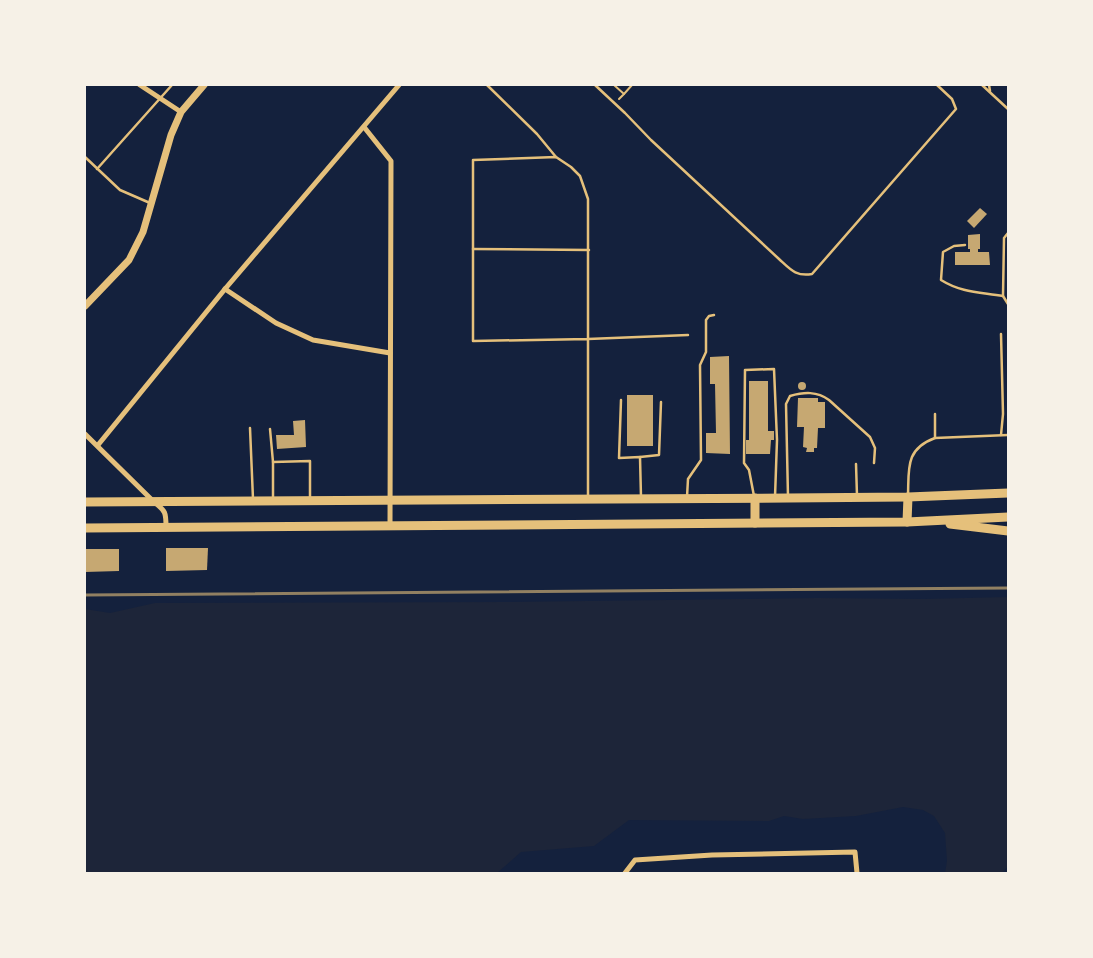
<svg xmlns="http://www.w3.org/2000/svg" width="1093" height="958" font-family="Rubik,sans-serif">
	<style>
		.green { fill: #1d2539 }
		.building { fill: #c6a872 }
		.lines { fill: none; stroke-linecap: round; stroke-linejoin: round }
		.path { stroke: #e5c07b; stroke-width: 2 }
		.service { stroke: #e5c07b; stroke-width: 2.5 }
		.minor { stroke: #e5c07b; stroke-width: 5 }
		.tertiary { stroke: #e5c07b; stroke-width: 7 }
		.primary { stroke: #e5c07b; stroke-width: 9 }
		.rail { stroke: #918062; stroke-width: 3 }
	</style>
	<rect width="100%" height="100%" fill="#14213d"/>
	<path class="green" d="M1008,597v269l-6,7h-57l2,-12 -2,-28 -11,-17 -11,-6 -20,-3 -47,9 -53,3 -19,-3 -15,5 -140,-1 -35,26 -73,6 -24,21h-412v-264l25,4 45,-10 354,-1 308,-4 107,1z"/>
	<g class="building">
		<path d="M980,208l7,6 -13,14 -7,-7z"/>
		<path d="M980,234v15h-2v3h11l1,13h-35v-13h15v-3h-2v-14z"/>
		<path d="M729,356l1,98 -24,-1v-20h10l-1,-49h-5v-27z"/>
		<path d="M749,381h19v50h6v9h-3l-1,14h-24v-14h3z"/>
		<circle cx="802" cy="386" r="4"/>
		<rect x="627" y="395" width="26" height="51"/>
		<path d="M798,398h20v4h7v26h-7l-1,20h-3v4h-8l1,-4 -4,-1 1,-20h-7z"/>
		<path d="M305,420l1,27 -29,2 -1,-14h18l-1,-14z"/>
		<path d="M166,548h42l-1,22 -41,1z"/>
		<path d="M85,549h34v22l-34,1z"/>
	</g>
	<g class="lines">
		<g class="path">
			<path d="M614,85l10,9 -5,5"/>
			<path d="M624,94l8,-9"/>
		</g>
		<g class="service">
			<path d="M487,85l50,49 19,23"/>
			<path d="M595,85l30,28 26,27 128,119c11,10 17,18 33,15l144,-165 -4,-10 -15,-14"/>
			<path d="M982,85l26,24"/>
			<path d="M989,85l1,6"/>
			<path d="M85,157l35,33 30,13"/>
			<path d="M97,169l75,-84"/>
			<path d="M1008,233l-4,5 -1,58 5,8"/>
			<path d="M965,245l-11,1 -11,6 -2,28c21,13 39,12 62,16"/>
			<path d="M473,249l116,1"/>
			<path d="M1001,334l2,80 -2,21"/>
			<path d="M621,400l-2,58 21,-1 1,40"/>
			<path d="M250,428l3,71"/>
			<path d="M270,429l3,33v37"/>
			<path d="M935,438v-24"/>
			<path d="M640,457l19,-2 2,-53"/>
			<path d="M273,462l37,-1v38"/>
			<path d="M856,464l1,32"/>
			<path d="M908,495c1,-26 -3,-46 27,-57l73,-3"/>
			<path d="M754,496l-5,-26 -5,-7 1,-93 29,-1 3,71 -2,57"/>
			<path d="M588,497v-298l-8,-23 -9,-9 -15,-10 -83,3v181l115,-2 100,-4"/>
			<path d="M687,497l1,-18 13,-19 -1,-95 6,-13v-32l3,-4 5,-1"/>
			<path d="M788,497l-2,-93 4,-8c14,-4 27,-5 39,4l41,37 5,11 -1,15"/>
		</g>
		<g class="minor">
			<path d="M140,85l41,27"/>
			<path d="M364,127l27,34 -1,365"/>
			<path d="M225,289l51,34 37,17 77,13"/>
			<path d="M85,434l69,68c12,9 12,11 12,25"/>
			<path d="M98,445l127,-156 174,-204"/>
			<path d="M625,873l10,-13 77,-5 143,-3 2,21"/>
		</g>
		<path class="tertiary" d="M85,306l44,-46 14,-28 28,-97 10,-23 23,-27"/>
		<g class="primary">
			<path d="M85,502l703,-4 120,-1 100,-4"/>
			<path d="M907,522l1,-25"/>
			<path d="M755,523v-25"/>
			<path d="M950,524l58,7"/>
			<path d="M85,528l822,-6 101,-5"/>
		</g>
		<path class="rail" d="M85,595l923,-7"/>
	</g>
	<rect width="1093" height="958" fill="none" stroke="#f6f1e7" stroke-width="172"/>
</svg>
